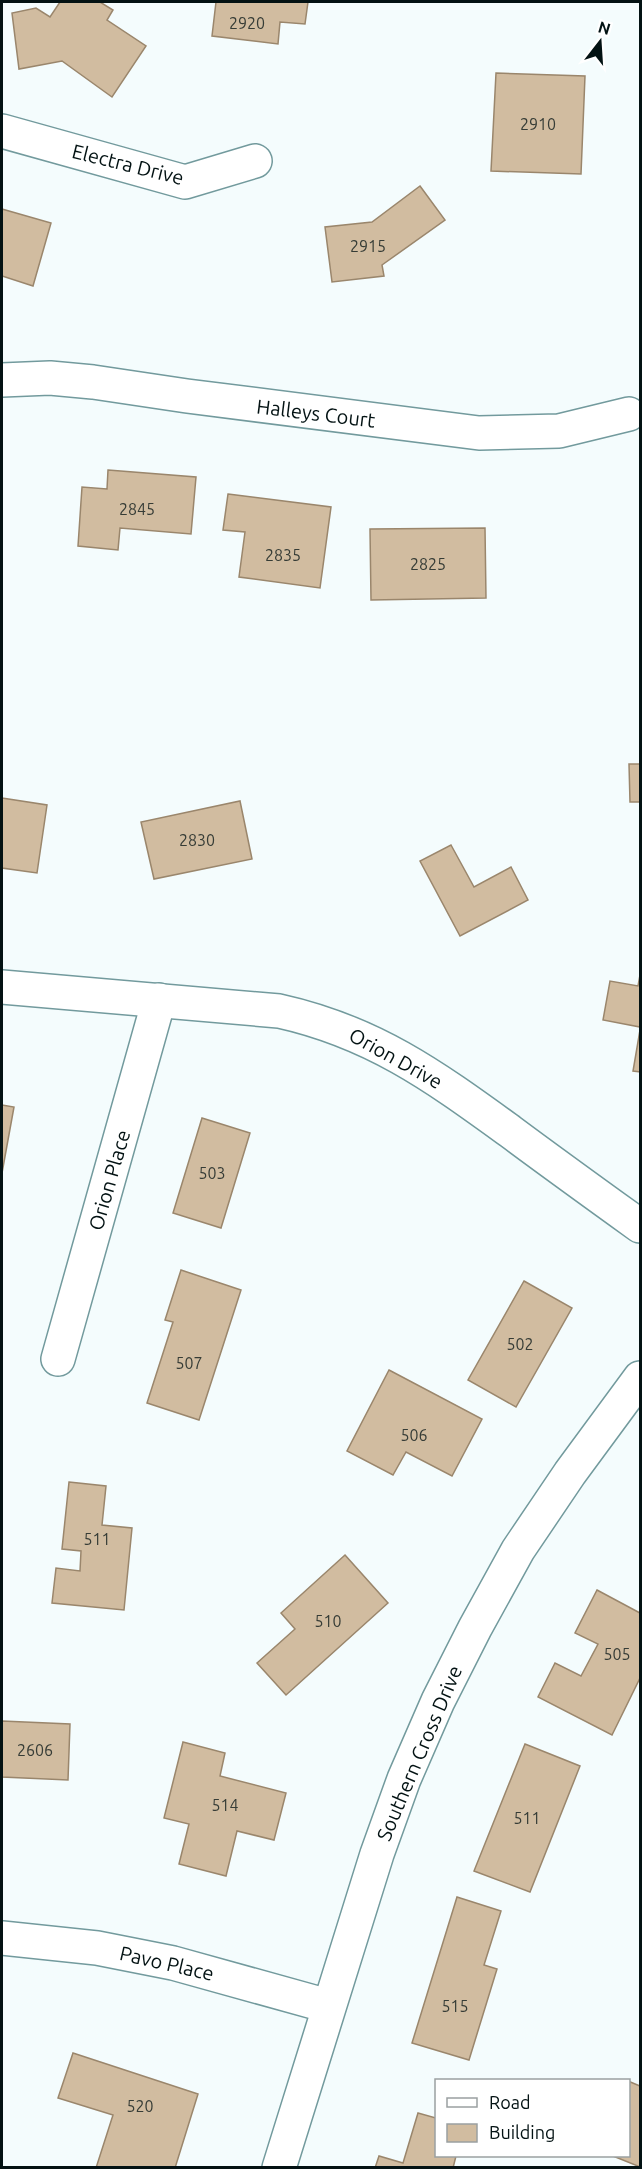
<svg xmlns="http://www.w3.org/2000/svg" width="642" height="2169" font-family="Ubuntu,sans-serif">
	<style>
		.building { fill: #d1bca0; stroke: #9a866c; stroke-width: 1.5 }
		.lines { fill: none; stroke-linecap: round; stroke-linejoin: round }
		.minor-casing { stroke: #729a9d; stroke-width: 36 }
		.minor { stroke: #fff; stroke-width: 33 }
		.labels { text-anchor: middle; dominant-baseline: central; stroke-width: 5; stroke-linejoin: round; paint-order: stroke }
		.number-label { font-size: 16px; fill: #363c36 }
		.street-label { font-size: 20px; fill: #031213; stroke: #fff }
	</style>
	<rect width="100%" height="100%" fill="#f4fcfd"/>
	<g class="building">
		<path d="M60,2h40l13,8 -6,10 39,26 -34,51 -50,-36 -43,8 -7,-56 24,-5 14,9z"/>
		<path d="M216,2h92l-3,22 -25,-2 -2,22 -66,-8z"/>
		<path d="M496,73l89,3 -4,98 -90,-3z"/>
		<path d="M420,186l25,34 -63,45 2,11 -52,6 -7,-55 47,-5z"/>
		<path d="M2,209l49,14 -18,63 -31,-10z"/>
		<path d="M108,470l88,7 -5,57 -71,-6 -2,22 -40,-4 4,-59 25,2z"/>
		<path d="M228,494l103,13 -11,81 -81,-11 6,-45 -22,-2z"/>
		<path d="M485,528l1,70 -115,2 -1,-71z"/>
		<path d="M629,764h11v38h-10z"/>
		<path d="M2,798l45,7 -10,68 -35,-5z"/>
		<path d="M240,801l12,58 -98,20 -13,-57z"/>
		<path d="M451,845l23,42 37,-20 17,33 -68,36 -40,-75z"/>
		<path d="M640,975v52l-37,-7 7,-39 28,5z"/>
		<path d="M640,1030v42l-7,-1z"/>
		<path d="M2,1105l12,2 -12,66z"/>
		<path d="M202,1118l48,15 -29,95 -48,-15z"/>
		<path d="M181,1270l60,20 -42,130 -52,-17 26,-81 -8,-2z"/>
		<path d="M524,1281l48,27 -56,99 -48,-27z"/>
		<path d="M389,1370l93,49 -30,57 -46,-24 -13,23 -46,-24z"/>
		<path d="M69,1482l37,4 -4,39 30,3 -8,82 -72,-7 4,-35 24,3 1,-20 -19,-2z"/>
		<path d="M345,1555l43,48 -102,92 -29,-32 38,-34 -14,-16z"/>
		<path d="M597,1590l43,23v65l-28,57 -74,-38 17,-34 26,13 17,-32 -23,-11z"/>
		<path d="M2,1721l68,3 -2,56 -66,-3z"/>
		<path d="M183,1742l42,11 -5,23 66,17 -12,47 -37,-9 -11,45 -47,-12 10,-40 -25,-6z"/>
		<path d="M525,1744l55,22 -50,126 -56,-21z"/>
		<path d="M457,1897l44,14 -17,54 13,4 -28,91 -57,-17z"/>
		<path d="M73,2053l125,41 -23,74h-79l17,-53 -55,-17z"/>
		<path d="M628,2081l12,5v81l-27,-11h15z"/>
		<path d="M418,2113l18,5v38h20l-3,12h-78l4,-12 24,7z"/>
	</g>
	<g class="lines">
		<defs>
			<g id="minor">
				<path d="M2,131l183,51 70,-21"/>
				<path d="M2,380l48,-2 43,4 94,14 292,37 80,-2 70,-17"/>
				<path d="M2,987l277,24c95,21 156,66 232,121 43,32 86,63 129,94"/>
				<path d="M58,1359l101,-359"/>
				<path d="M2,1938l95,10 76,15 155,43"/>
				<path d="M279,2168l98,-314 27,-75 34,-78 37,-73 43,-78 52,-77 70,-95"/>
			</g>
		</defs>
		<use href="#minor" class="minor-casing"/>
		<use href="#minor" class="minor"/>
	</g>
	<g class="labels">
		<g class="number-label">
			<text x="247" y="23">2920</text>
			<text x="538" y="124">2910</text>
			<text x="368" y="246">2915</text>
			<text x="137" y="509">2845</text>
			<text x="283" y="555">2835</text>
			<text x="428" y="564">2825</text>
			<text x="197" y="840">2830</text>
			<text x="212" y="1173">503</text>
			<text x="520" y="1344">502</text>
			<text x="189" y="1363">507</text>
			<text x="414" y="1435">506</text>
			<text x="97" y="1539">511</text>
			<text x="328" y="1621">510</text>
			<text x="617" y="1654">505</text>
			<text x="35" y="1750">2606</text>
			<text x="225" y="1805">514</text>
			<text x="527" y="1818">511</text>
			<text x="455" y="2006">515</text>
			<text x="140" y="2106">520</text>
		</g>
		<g class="street-label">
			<text transform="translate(128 164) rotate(14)">Electra Drive</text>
			<text transform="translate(316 413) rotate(7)">Halleys Court</text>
			<text transform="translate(396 1058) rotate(29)">Orion Drive</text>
			<text transform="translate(109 1180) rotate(-74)">Orion Place</text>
			<text transform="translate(419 1753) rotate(-67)">Southern Cross Drive</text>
			<text transform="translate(167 1963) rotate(13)">Pavo Place</text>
		</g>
	</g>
	<rect width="642" height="2169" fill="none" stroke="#031213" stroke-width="6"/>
	<rect x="435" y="2079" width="195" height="78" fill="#ffffff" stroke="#9aa0a1" stroke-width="1.5"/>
	<rect x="447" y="2098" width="30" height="9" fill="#ffffff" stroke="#9aa0a1" stroke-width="1.5"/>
	<text x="489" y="2109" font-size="18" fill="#031213">Road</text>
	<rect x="447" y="2124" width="30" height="18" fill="#d1bca0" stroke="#9aa0a1" stroke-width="1.5"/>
	<text x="489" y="2139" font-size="18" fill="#031213">Building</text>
	<g transform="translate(600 42) rotate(17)" stroke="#ffffff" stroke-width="4.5" paint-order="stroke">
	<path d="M0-4.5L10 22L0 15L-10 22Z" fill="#031213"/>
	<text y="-9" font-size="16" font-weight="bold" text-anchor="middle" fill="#031213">N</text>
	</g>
</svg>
